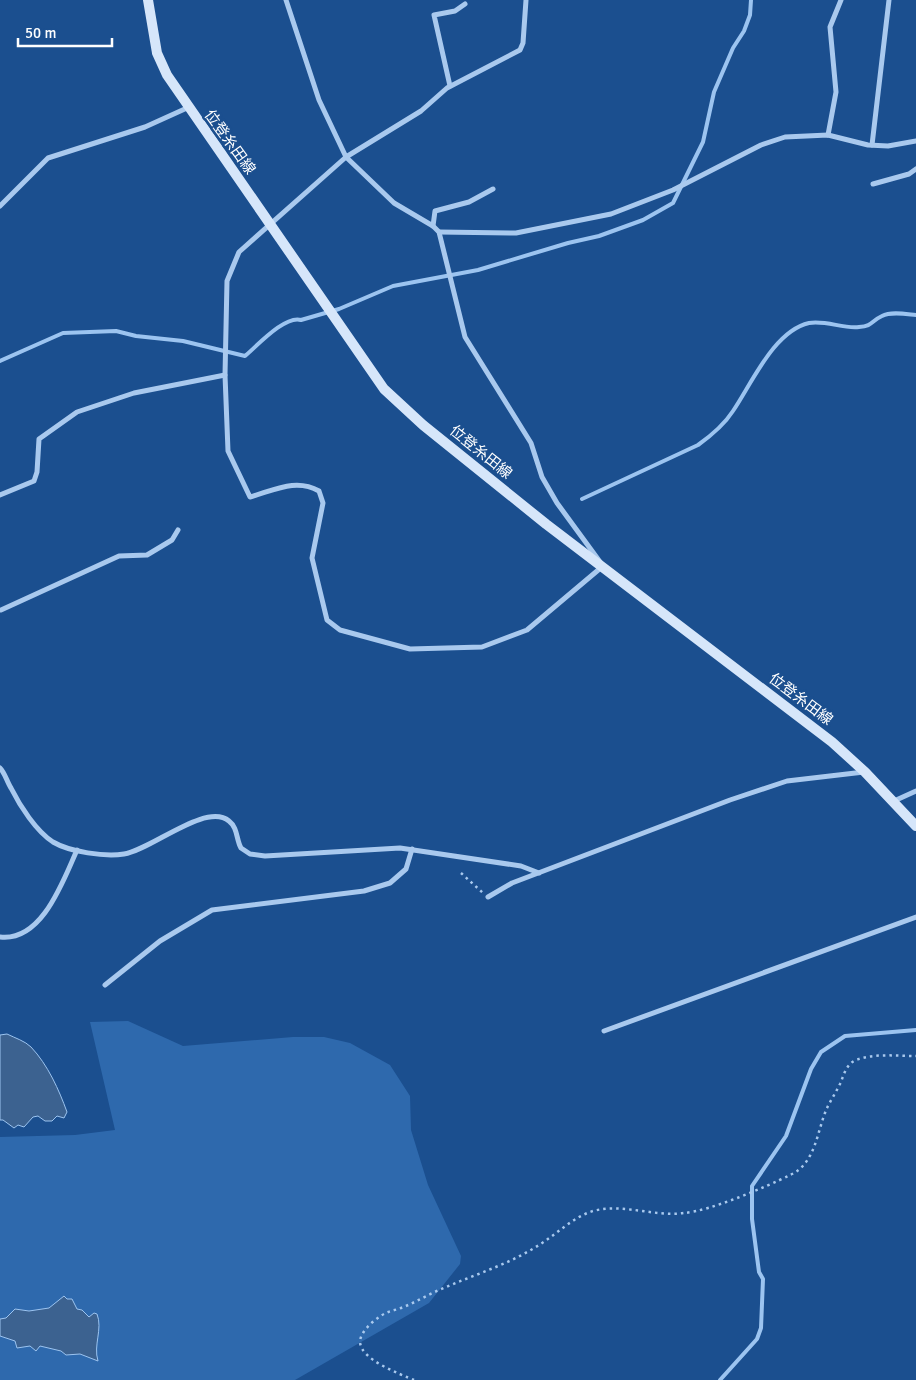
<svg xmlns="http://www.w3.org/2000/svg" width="916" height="1380" font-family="Signika,'Noto Sans JP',sans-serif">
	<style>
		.green { fill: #2e69ad }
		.water { fill: #3c6290; stroke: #9cc4f0 }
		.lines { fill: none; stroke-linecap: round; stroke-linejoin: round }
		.stream { stroke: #9cc4f0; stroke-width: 4 }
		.path { stroke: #a9c9ee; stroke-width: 2.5; stroke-dasharray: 2.5 4; stroke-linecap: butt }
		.street { stroke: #a9c9ee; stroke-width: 5 }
		.secondary { stroke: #d6e6fa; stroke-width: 10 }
		.labels { text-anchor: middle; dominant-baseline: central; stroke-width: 5; stroke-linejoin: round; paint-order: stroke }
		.street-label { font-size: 15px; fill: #fff; stroke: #1b4f8f }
	</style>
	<rect width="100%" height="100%" fill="#1b4f8f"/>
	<path class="green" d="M128,1021l55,25 110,-9h31l26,6 40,22 20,31 1,34 17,55 33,71 -1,8 -31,39 -134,77h-295v-243l75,-2 40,-5 -25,-108z"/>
	<g class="water">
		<path d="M7,1034c8,4 18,7 24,13 17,18 28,43 36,65l-3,6 -7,-2 -5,5h-7l-7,-5 -5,1 -9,10 -6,-2 -4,3 -11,-8h-3v-85z"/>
		<path d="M64,1296l3,3h5l5,10 5,1 7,7 5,-4 3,1c6,15 -4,31 1,47l-18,-7 -14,1 -5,-4 -21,-5 -4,5 -6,-5 -13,2 -2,-7 -15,-5v-17l6,-1 9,-9 14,2 20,-3z"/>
	</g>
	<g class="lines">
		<g class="stream">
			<path d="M0,361l63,-28 53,-2 20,5 47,5 62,15c12,-10 40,-41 56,-36l38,-11 54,-23 85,-16 90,-27 31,-7 44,-16 30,-17 30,-61 11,-50 19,-44 11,-17 6,-16 1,-15"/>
			<path d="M582,499l116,-54c14,-10 26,-20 35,-34 19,-28 41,-80 76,-88 17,-3 34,6 50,4 14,-1 12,-6 23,-11 9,-5 24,-2 34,-1"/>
			<path d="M720,1380l37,-41 4,-11 2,-49 -4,-7 -7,-53v-33l34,-50 25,-67 10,-17 24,-16 71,-6"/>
		</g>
		<g class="path">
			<path d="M461,873l22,20"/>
			<path d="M414,1380c-14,-6 -53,-20 -54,-38 0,-12 20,-28 31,-31 17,-4 32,-14 48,-21 34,-15 69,-25 100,-45 18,-11 34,-28 54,-34 30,-8 61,6 91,2 26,-2 82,-26 106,-38 26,-11 27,-45 37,-67 4,-8 9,-16 13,-24 4,-9 6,-20 16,-24 18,-7 41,-4 60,-4"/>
		</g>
		<g class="street">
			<path d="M286,0l33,100 27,57 48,46 39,23 6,6 26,105 66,106 11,34 15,26 46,63 -76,64 -45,17 -72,2 -70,-19 -13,-10 -15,-62 11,-55 -4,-12c-23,-13 -44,-1 -69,6l-22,-46 -3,-76 2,-94 12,-29 107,-95 75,-46 26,-23 73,-38 3,-7 3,-43"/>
			<path d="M450,86l-16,-71 21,-4 10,-7"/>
			<path d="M828,135l8,-43 -6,-65 11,-27"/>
			<path d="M872,145l17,-145"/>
			<path d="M873,184l36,-10 7,-5"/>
			<path d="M0,206l48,-48 97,-31 42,-19"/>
			<path d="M433,226l2,-15 34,-9 24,-13"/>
			<path d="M439,232l77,1 95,-19 62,-24 88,-45 24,-8 43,-2 40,10 20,1 28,-5"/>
			<path d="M0,495l34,-14 3,-9 2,-33 38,-27 57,-19 91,-18"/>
			<path d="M1,610l118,-54 28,-1 25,-15 6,-10"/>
			<path d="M0,768c5,5 7,14 11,20 9,18 25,43 42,54 17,10 52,15 71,12 27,-4 82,-52 105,-33 9,7 7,18 12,27l9,6 15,2 135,-8 121,18 18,7"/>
			<path d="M894,801l22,-10"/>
			<path d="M488,897l24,-14 218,-83 57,-19 77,-9"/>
			<path d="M0,937c42,5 63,-56 77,-87"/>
			<path d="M105,985l55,-44 52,-31 152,-19 26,-8 16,-14 6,-20"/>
			<path d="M604,1031l312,-114"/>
		</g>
		<path class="secondary" d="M148,0l9,53 10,22 217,314 39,36 123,99 286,218 33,30 51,54"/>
	</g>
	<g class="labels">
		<g class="street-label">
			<text transform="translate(230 142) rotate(54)">位登糸田線</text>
			<text transform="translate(481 452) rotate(39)">位登糸田線</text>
			<text transform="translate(801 699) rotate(37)">位登糸田線</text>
		</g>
	</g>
	<path d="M18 38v8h94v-8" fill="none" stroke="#ffffff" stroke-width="2.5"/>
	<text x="25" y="38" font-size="15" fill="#ffffff" stroke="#1b4f8f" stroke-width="4" paint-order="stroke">50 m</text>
</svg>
